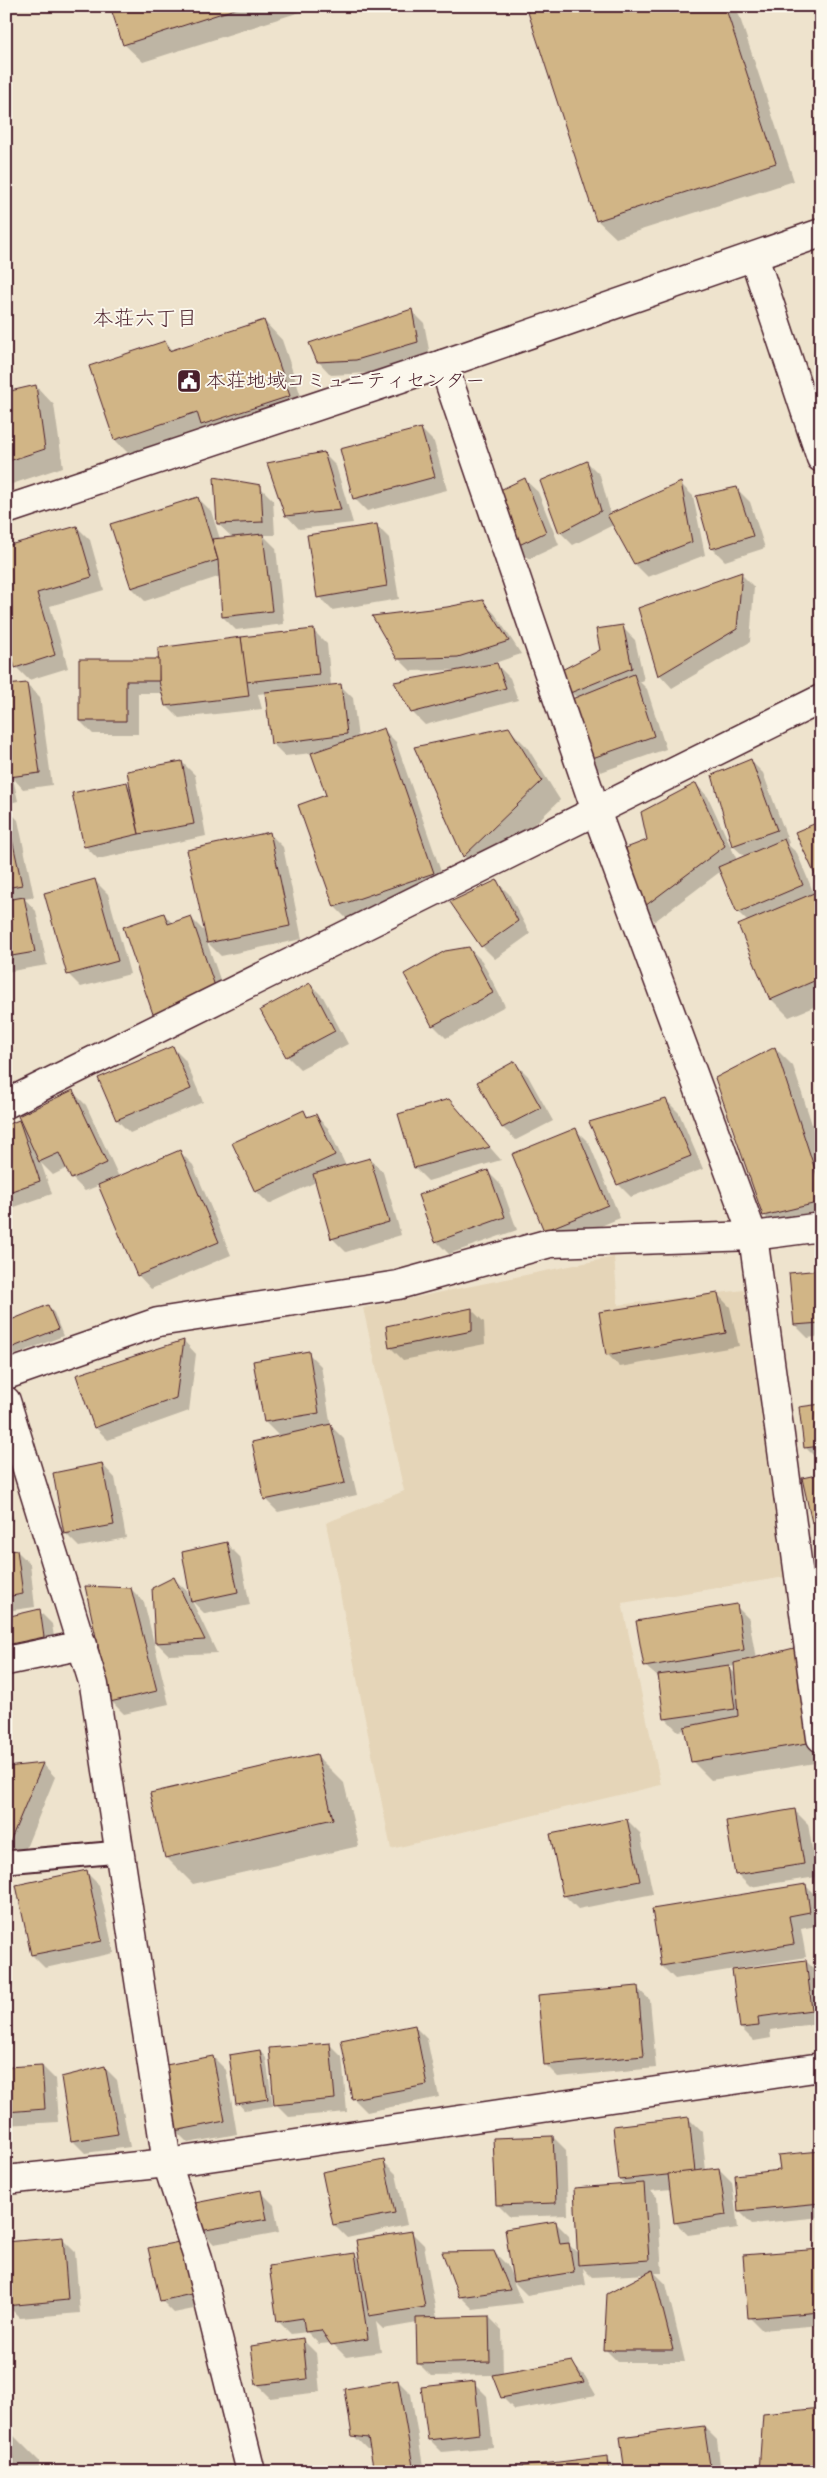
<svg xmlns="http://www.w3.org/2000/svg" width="827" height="2478" font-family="Mynerve,'Klee One',sans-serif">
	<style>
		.built { fill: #e5d5b8 }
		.shadow { fill: #0003; fill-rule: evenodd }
		.building { fill: #d1b586; stroke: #4a1f2b }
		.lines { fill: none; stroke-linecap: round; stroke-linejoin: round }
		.lane-casing { stroke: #4a1f2b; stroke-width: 25 }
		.street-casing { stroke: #4a1f2b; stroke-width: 31 }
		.lane { stroke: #fbf7ec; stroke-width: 21 }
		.street { stroke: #fbf7ec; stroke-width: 28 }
		.labels { text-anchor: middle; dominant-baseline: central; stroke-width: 4; stroke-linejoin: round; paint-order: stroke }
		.poi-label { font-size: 20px; fill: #4a1f2b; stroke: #fbf7ec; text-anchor: start }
		.neighbourhood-label { font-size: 21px; fill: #4a1f2b; stroke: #fbf7ec }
	</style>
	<rect width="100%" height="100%" fill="#eee3cd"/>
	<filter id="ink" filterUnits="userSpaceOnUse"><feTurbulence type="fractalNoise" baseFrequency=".02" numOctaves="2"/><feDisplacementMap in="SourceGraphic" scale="10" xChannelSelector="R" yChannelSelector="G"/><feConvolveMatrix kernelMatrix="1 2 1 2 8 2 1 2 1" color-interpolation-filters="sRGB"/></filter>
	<g filter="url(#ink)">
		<path class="built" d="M614,1257l4,48 126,-15 41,287 -163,26 39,182 -270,64 -65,-326 78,-32 -41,-183z"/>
		<g class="shadow">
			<path d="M111,6h208l-176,56 -19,-18z"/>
			<path d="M528,6h208l58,175 -178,57 -19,-18z"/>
			<path d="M411,310l13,13 6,32 -61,18 -38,2 -13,-14z"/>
			<path d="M264,321l18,19 25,74 -174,44 -18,-18 -25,-73 75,-25 9,9z"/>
			<path d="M36,386l18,19 9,62 -57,19v-93z"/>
			<path d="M421,429l13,13 13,48 -80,21 -13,-13z"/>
			<path d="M323,453l13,13 17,57 -54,6 -13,-14z"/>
			<path d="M587,462l13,13 11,40 69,-32 13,13 12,59 -57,22 -13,-13 -22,-39 -40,20 -13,-13z"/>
			<path d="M525,480l13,12 21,53 -30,14 -13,-13z"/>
			<path d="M260,487l13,13 2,35h-12l13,13 8,76 -48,6 -13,-13 -2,-41 -76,25 -13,-13 -20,-63 86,-27 13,13 9,28 13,-1 -15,-14z"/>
			<path d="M737,489l13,13 15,46 -40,13 -13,-13z"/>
			<path d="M376,525l13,13 10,61 -67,11 -13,-13z"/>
			<path d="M77,527l13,13 14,50 -54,16 18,62 -39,12 -13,-13 -10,-35z"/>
			<path d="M741,574l13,13 -4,55 -78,46 -12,-13z"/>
			<path d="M482,601l13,13 26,40 -38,13 14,-2 13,13 8,22 -93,25 -13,-13 50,-42 -51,1 -13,-13 49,-50z"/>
			<path d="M622,627l13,13 9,40 -4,2 7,7 19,60 -65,23 -13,-13 -11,-61 -6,-6 30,-41z"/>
			<path d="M314,631l13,13 4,42 9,-1 13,13 5,40 25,-9 13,13 50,144 -98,34 -13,-13 -8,-111 -15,-43 -27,3 -13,-13 -6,-50 -8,1 4,15 -83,9 -13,-13 -3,-12h-25v41h-45l-13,-13v-60h80z"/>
			<path d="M27,684l13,13 12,88 -29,4 -10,-11 5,23 -12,3v-117z"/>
			<path d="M508,728l19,19 33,53 -78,74 -18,-18 -48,-108z"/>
			<path d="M750,760l13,13 26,70 -2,1 10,9 17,41 7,-3v113l-32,13 -18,-18 -23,-77 -10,-10 -17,-41 -66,50 -12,-13 6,-67 47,-57 12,13 29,63 8,-3 -12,-11 -20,-71z"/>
			<path d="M182,762l13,13 11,61 -108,23 -13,-13 41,-63 6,6z"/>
			<path d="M6,808l12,12 16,77 -9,2 11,12 11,54 -41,7v-71l6,-1 -6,-6z"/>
			<path d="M270,834l13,13 19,92 -81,17 -14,-14 23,66 -106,-81 40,-13 9,10 17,-7 16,16z"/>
			<path d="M95,881l13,13 22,80 -49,13 -13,-13z"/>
			<path d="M496,881l13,13 21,40 -35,25 -13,-13z"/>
			<path d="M469,948l13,13 23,45 -59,32 -13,-13z"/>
			<path d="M310,984l13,13 25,47 -48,25 -13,-13z"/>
			<path d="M172,1047l13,13 18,42 -73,31 -13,-13z"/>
			<path d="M775,1048l18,18 28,86v72l-39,10 -18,-19z"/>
			<path d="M6,1049l6,25 -6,2z"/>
			<path d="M515,1063l13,13 25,45 -37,19 -13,-12 -24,-45z"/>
			<path d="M73,1092l13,13 33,72 61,-25 13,13 38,90 -80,34 -12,-13 -39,-91 -15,6 -13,-13 -5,-10 -14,7 -12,-12 11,31 -46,16v-84l12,-4 6,5z"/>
			<path d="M666,1100l13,13 24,56 -72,28 -13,-13z"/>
			<path d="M449,1101l52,59 -73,21 -13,-13 -15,-54z"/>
			<path d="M304,1112l5,5 6,-2 13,13 18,38 24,-7 13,13 18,63 -55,17 -13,-13 -17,-57 -47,22 -13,-13z"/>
			<path d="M576,1130l13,13 31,75 -62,26 -13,-13z"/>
			<path d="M488,1172l13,13 16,45 -68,24 -13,-13z"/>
			<path d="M821,1271v65l-13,2 -13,-13z"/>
			<path d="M717,1294l13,13 9,39 -119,21 -13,-13z"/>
			<path d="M48,1307l6,6 9,23 -51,20 -6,-5v-28z"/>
			<path d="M471,1309l13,13 1,22 -82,16 -13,-13z"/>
			<path d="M184,1341l12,13 -7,57 -81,29 -13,-13z"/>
			<path d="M308,1353l13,13 10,60 13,13 13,56 -79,17 -13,-13 15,-62 -15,-15z"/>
			<path d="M821,1405v56h-2l-13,-13 -6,-40z"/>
			<path d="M102,1464l13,14 11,60 -47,9 -13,-13z"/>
			<path d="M821,1475v56l-8,-8 -10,-44z"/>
			<path d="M6,1489l8,31 -8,2z"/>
			<path d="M227,1544l13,13 10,48 -45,9 -13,-13 25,52 -48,2 -13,-13 18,-63 13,12 4,9z"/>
			<path d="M17,1551l13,13 5,43 -29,4v-59z"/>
			<path d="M131,1589l13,13 25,102 -45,10 -13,-13z"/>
			<path d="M736,1606l13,13 7,40 65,36v67l-110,18 -19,-19 -6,-31 -8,1 -13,-13 -5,-39 -15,-13zM735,1666l1,9 -7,-8z"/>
			<path d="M39,1611l13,13 4,26 -50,11v-43z"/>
			<path d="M317,1756l27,27 15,63 -166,38 -27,-27z"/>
			<path d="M43,1764l12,13 -36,88 -13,1v-98z"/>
			<path d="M795,1811l13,13 9,53 -67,10 -13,-13z"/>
			<path d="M627,1820l13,13 13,61 -75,15 -13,-13 -13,-61z"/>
			<path d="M86,1872l13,13 15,68 -69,15 -13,-13z"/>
			<path d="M805,1885l13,13 3,16v11l-20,4 5,28 -131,22 -13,-13z"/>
			<path d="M806,1961l13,13 2,49 -51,7 1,8 -17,3 -13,-13z"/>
			<path d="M637,1988l13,12 6,68 -98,9 -13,-13z"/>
			<path d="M414,2026l13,13 12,58 -72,15 -13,-13 -12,-58z"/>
			<path d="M329,2044l13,13 5,55 -58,5 -13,-13z"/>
			<path d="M260,2051l6,7 7,48 -29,4 -6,-7z"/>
			<path d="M213,2057l13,13 11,64 -49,9 -13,-13z"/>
			<path d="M42,2066l13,13 3,43 -52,3v-57z"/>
			<path d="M104,2067l13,13 13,67 -45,6 -13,-13z"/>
			<path d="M689,2119l13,13 4,39 13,-2 13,13 6,46 -50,7 -13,-13 -4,-33 -21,2 7,6 5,76h-7l11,11 19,78h-67l-13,-13 43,-75 -56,3 -9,-9 3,17 -59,10 -14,-14 9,22 -49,6 -13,-13 34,-44 13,13 6,14 43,-56 13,13 1,10 9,8 47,-68 -6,-6z"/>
			<path d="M553,2137l13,13 2,65 -58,2 -13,-13z"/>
			<path d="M821,2152v65l-69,7 -13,-13 42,-39z"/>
			<path d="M383,2161l13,13 11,51 -60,13 -13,-13z"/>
			<path d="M261,2192l13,13 5,27 -65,12 -13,-13z"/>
			<path d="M411,2232l13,13 13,73 52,-1 13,13 1,45 68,-12 14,13 11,19 -81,15 -13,-13 -9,-22 -62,1 -13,-13 -1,-40 -34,6 -7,-7 5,30 -35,5 -14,-14 -13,1 -12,-12 -16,2 -13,-13 77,-66 6,6z"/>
			<path d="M62,2239l13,13 5,61 -60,5 -14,-14z"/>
			<path d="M150,2249l58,57 -34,7 -13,-13z"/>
			<path d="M821,2250v75l-59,5 -13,-13z"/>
			<path d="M6,2306l5,42h-5z"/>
			<path d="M303,2340l13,13 4,39 -50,6 -13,-13z"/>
			<path d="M398,2381l13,13 13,78h-49l-4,-23h-4l-13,-13z"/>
			<path d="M474,2383l13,13 6,51 -51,5 -13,-13z"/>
			<path d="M704,2427l13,13 4,32h-95z"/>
			<path d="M12,2434l27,27v11h-33z"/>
			<path d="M607,2458l13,14h-109z"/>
		</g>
		<g class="building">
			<path d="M110,6h134l-121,39z"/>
			<path d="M526,6h199l51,157 -180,58z"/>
			<path d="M412,309l6,33 -62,18 -39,2 -8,-19z"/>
			<path d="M264,320l26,76 -89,29 -4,-13 -83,28 -25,-74 76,-25 4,10z"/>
			<path d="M36,385l9,64 -39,13v-70z"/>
			<path d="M421,428l14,49 -82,22 -13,-50z"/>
			<path d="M324,452l17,58 -56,6 -18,-53z"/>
			<path d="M587,461l14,50 -42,22 -19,-52z"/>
			<path d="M214,477l47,8 2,37 -46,2z"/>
			<path d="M525,478l21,54 -31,15 -17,-56z"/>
			<path d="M681,482l11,60 -58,22 -27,-49z"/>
			<path d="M737,487l16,49 -42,13 -15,-53z"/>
			<path d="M198,497l20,63 -87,28 -21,-64z"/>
			<path d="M377,524l10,62 -70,12 -10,-63z"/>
			<path d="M77,526l15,51 -55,16 18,62 -40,13 -9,-31v-91z"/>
			<path d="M263,534l9,77 -50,6 -4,-57 -6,-21z"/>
			<path d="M742,572l-5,57 -79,47 -20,-68z"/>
			<path d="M483,600l26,41 -51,16 -61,2 -25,-43 75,-9z"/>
			<path d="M623,625l9,43 -62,25 -14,-20 44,-23 -4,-21z"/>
			<path d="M314,629l5,45 -73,8 -5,-45z"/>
			<path d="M241,637l8,59 -84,10 -6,-25 -1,-33z"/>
			<path d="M79,659h80v22h-33v40h-47z"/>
			<path d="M497,663l9,25 -95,25 -17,-31z"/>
			<path d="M634,674l20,62 -67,24 -20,-59z"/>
			<path d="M27,683l13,90 -31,4 -3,-22v-70z"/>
			<path d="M341,684l6,50 -76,10 -6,-52z"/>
			<path d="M509,727l33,54 -79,76 -49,-110z"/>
			<path d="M384,728l50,145 -100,34 -36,-102 28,-10 -15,-42z"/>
			<path d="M751,759l26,71 -45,16 -20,-71z"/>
			<path d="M182,761l12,63 -55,10 -12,-63z"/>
			<path d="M127,782l12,52 -55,13 -12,-54z"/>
			<path d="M696,783l29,63 -84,63 -15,-61 21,-8 -6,-28z"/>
			<path d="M6,811l16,74 -16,3z"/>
			<path d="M821,821v59l-3,1 -23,-49z"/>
			<path d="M270,832l20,94 -83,17 -20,-93z"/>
			<path d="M784,839l19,46 -66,28 -19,-46z"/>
			<path d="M95,879l23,82 -51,14 -23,-82z"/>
			<path d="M497,880l21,41 -37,26 -31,-45z"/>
			<path d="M821,890v88l-51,22 -32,-75z"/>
			<path d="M24,897l11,55 -29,5v-57z"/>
			<path d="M164,913l4,11 23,-8 27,79 -64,22 -31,-90z"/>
			<path d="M469,947l24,46 -61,33 -28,-52 41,-23z"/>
			<path d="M310,983l25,48 -49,26 -26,-47z"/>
			<path d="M173,1046l18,43 -75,31 -18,-42z"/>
			<path d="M775,1047l46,141v14l-58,14 -48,-138z"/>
			<path d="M515,1061l26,47 -39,20 -25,-46z"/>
			<path d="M73,1090l34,73 -36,16 -12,-26 -20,9 -21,-46z"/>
			<path d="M449,1099l41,48 -76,21 -16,-54z"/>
			<path d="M666,1099l25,57 -74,29 -28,-63z"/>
			<path d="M304,1110l3,7 9,-3 19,41 -80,37 -23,-49z"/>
			<path d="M19,1120l21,61 -34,12v-68z"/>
			<path d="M576,1128l32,77 -64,26 -32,-77z"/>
			<path d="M180,1150l39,92 -82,34 -39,-91z"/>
			<path d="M370,1158l19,64 -58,17 -18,-65z"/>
			<path d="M488,1170l17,47 -70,25 -17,-47z"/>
			<path d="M821,1270v53l-27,2 -5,-52z"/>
			<path d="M718,1293l8,40 -120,22 -7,-43z"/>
			<path d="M48,1305l10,24 -52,21v-28z"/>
			<path d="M472,1308v23l-83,17 -3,-22z"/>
			<path d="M184,1340l-8,58 -82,30 -18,-53z"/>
			<path d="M309,1351l10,62 -55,9 -11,-61z"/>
			<path d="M821,1404v42l-17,2 -5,-41z"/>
			<path d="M331,1424l14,59 -81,17 -12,-58z"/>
			<path d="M102,1463l12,62 -50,9 -11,-61z"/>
			<path d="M821,1474v47l-9,2 -10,-45z"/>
			<path d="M227,1542l11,50 -47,10 -9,-50z"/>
			<path d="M17,1550l6,44 -17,3v-46z"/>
			<path d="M174,1577l31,63 -50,3 -3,-55z"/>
			<path d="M85,1586l46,2 26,103 -47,11z"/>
			<path d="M737,1604l7,46 -100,17 -8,-46z"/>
			<path d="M40,1609l4,28 -38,8v-28z"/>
			<path d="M798,1647l16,95 -123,20 -7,-35 54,-11 -4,-53z"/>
			<path d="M729,1665l6,44 -71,10 -6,-44z"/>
			<path d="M317,1754l16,65 -168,39 -15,-65z"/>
			<path d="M43,1763l-37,88v-84z"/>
			<path d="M795,1809l9,55 -69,11 -9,-54z"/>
			<path d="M627,1819l13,62 -77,15 -13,-62z"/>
			<path d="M87,1870l15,71 -71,14 -15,-70z"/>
			<path d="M806,1884l4,28 -21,4 5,28 -133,22 -9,-57z"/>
			<path d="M806,1960l6,50 -54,7 1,9 -19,2 -8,-58z"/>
			<path d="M638,1986l6,70 -100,9 -6,-70z"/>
			<path d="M415,2025l12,60 -75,14 -11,-59z"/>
			<path d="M330,2043l5,56 -61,6 -5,-57z"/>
			<path d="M260,2050l8,49 -32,5 -7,-49z"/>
			<path d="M213,2056l12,65 -51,10 -13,-65z"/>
			<path d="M42,2065l3,44 -39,3v-45z"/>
			<path d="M105,2066l13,68 -47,7 -10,-64z"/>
			<path d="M689,2117l6,55 -76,8 -6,-54z"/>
			<path d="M553,2136l3,67 -60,2 -3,-67z"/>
			<path d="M821,2151v52l-83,8 -3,-36 45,-5 -2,-15z"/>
			<path d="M384,2160l11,53 -62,12 -11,-53z"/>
			<path d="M719,2168l7,47 -52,8 -6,-49z"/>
			<path d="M644,2183l5,77 -71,5 -4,-77z"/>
			<path d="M261,2190l6,29 -67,12 -5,-28z"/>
			<path d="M556,2221l4,23 9,-1 5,29 -61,10 -8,-53z"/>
			<path d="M412,2231l13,76 -56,9 -13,-76z"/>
			<path d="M63,2237l5,63 -62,6v-64z"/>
			<path d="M184,2241l12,52 -36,8 -12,-53z"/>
			<path d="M821,2249v63l-73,6 -5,-63z"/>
			<path d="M494,2251l16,39 -51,7 -17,-45z"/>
			<path d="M355,2253l13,86 -37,6 -10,-15 -16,2 -2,-14 -26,4 -8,-56z"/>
			<path d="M653,2270l20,80h-69l3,-56z"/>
			<path d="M489,2316l1,46 -73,2 -1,-46z"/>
			<path d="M303,2338l4,41 -51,6 -5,-39z"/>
			<path d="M572,2361l12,21 -83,16 -9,-23z"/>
			<path d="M398,2380l16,92h-40l-6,-34 -16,-2 -7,-47z"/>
			<path d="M475,2381l5,53 -52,6 -7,-53z"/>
			<path d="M821,2408v64h-62l4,-58z"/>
			<path d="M704,2426l7,46h-86l-5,-35z"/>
			<path d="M6,2432h6l1,40h-7z"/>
			<path d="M608,2456l1,16h-99v-4z"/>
		</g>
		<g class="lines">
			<defs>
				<path id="lane" d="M6,1862l113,-10"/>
				<g id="street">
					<path d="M754,257l67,201"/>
					<path d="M443,364l153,447 157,425 68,502"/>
					<path d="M6,510l437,-146 378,-131"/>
					<path d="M6,1104l815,-405"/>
					<path d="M6,1375l152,-53 240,-37 152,-42 203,-7 68,-9"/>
					<path d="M6,1401l88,284 73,478 31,95 53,214"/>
					<path d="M6,1661l77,-16"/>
					<path d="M6,2180l161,-17 654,-96"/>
				</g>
			</defs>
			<use href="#lane" class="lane-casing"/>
			<use href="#street" class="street-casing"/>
			<use href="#lane" class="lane"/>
			<use href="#street" class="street"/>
		</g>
	</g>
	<defs>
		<symbol id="civic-square" viewBox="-11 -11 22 22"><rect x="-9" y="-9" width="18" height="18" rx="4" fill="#4a1f2b" stroke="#fbf7ec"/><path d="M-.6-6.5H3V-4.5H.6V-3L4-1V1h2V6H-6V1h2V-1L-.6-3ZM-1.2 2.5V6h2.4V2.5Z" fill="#fff"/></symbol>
	</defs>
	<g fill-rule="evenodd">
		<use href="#civic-square" x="175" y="367" width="28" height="28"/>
	</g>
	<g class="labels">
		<g class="poi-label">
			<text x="206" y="381">本荘地域コミュニティセンター</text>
		</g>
		<g class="neighbourhood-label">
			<text x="145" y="319">本荘六丁目</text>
		</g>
	</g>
	<rect width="827" height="2478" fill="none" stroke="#fbf7ec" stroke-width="25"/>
	<rect x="12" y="12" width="802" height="2453" fill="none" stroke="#4a1f2b" stroke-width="2" filter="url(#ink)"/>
</svg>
